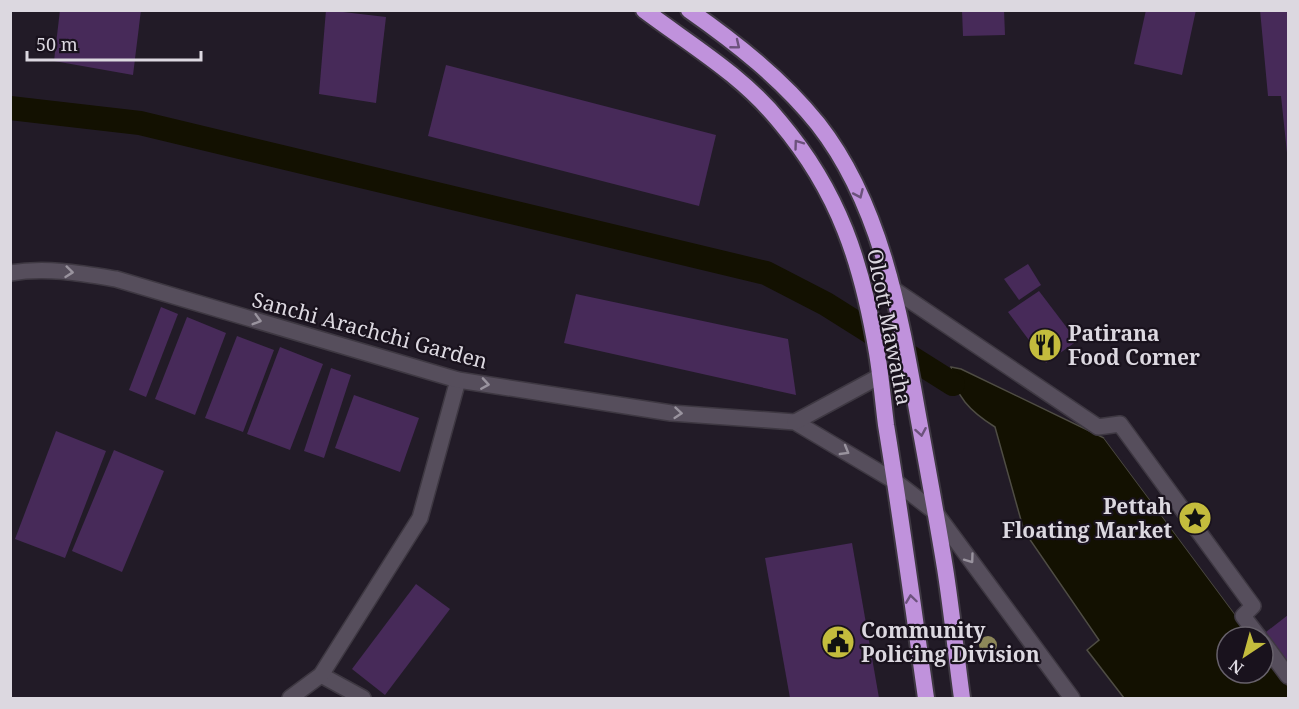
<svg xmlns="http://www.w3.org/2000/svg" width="1299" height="709" font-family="'Noto Serif',serif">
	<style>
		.water { fill: #131101; stroke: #4f4d44; stroke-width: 1.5 }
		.pier { fill: #221b27 }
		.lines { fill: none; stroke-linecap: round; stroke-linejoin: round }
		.canal { stroke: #131101; stroke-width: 24 }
		.building { fill: #472a59 }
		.pedestrian-casing { stroke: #3e3842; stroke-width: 18 }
		.minor-casing { stroke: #3e3842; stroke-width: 18 }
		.tertiary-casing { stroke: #3e3842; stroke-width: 18 }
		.trunk-casing { stroke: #3e3842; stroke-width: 20 }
		.pedestrian { stroke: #564e5c; stroke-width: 15 }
		.minor { stroke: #564e5c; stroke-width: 15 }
		.tertiary { stroke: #564e5c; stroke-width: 15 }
		.trunk { stroke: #c092dc; stroke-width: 16 }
		.tree { fill: #8d8759 }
		.oneway { stroke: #6c527c }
		.oneway2 { stroke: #99939e }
		.labels { text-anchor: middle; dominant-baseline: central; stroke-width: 4.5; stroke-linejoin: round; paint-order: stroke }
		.street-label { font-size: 21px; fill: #dcd8e0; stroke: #19121d }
		.poi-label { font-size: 21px; font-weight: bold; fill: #dcd8e0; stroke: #19121d; text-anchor: start }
	</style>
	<rect width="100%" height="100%" fill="#221b27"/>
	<path class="water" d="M951,367l10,2 143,69 148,199h-25v36h36v-22l25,35v12h-164l-37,-48 12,-10 -75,-109 -29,-104c-24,-15 -41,-31 -44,-60z"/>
	<path class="pier" d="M1106,436l149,199 -3,2 -148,-199z"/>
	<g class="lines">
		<path class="canal" d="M10,108l130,15 626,150 60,31 127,80"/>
	</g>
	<g class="building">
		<path d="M60,10h81l-8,65 -79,-14z"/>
		<path d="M326,10l60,7 -10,86 -57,-9z"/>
		<path d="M962,10h42l1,25 -42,1z"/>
		<path d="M1146,10h50l-14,65 -48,-11z"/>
		<path d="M1260,10h28v143h-1l-6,-57h-13z"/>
		<path d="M446,65l270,70 -17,71 -271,-70z"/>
		<path d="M1028,264l13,21 -22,15 -15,-21z"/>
		<path d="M1039,291l38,50 -31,22 -38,-51z"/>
		<path d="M576,294l212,45 8,56 -232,-52z"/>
		<path d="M161,307l17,7 -32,83 -17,-7z"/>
		<path d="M187,317l39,16 -31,82 -40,-16z"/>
		<path d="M237,336l37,14 -31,82 -38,-14z"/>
		<path d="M280,347l43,17 -33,86 -43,-16z"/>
		<path d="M331,368l20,7 -27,83 -20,-7z"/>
		<path d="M354,395l65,23 -19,54 -65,-24z"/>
		<path d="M56,431l50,20 -41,107 -50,-19z"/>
		<path d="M114,450l50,21 -42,101 -50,-21z"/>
		<path d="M852,543l27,155h-89l-25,-140z"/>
		<path d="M416,584l34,25 -65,86 -33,-26z"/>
		<path d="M1288,615v47l-22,-30z"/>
	</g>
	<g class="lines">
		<defs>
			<g id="pedestrian">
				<path d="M893,289l205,138 22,-3 133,182 -10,10 16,21"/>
				<path d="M1263,642l25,34"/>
			</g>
			<g id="minor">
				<path d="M321,675l42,23"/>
				<path d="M290,698l31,-23 99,-157 38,-138"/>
			</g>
			<g id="tertiary">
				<path d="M10,273c36,-6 70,0 106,6l342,101 213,33 124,9 101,60 39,30 137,186"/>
				<path d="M795,422l85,-46"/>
			</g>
			<g id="trunk">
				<path d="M644,10c48,36 98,65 136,112 59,70 82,141 97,231 4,24 6,48 9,72 15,91 27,182 40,273"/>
				<path d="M689,10c47,33 93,69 129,114 65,83 83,196 101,297 9,49 18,98 26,147 7,44 11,87 17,130"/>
			</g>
		</defs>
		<use href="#pedestrian" class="pedestrian-casing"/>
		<use href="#minor" class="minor-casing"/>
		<use href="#tertiary" class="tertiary-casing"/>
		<use href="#trunk" class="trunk-casing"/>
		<use href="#pedestrian" class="pedestrian"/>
		<use href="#minor" class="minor"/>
		<use href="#tertiary" class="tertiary"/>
		<use href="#trunk" class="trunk"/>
	</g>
	<circle class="tree" cx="988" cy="645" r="9"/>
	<defs><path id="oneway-chevron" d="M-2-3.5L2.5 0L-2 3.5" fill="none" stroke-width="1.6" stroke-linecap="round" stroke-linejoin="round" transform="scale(1.5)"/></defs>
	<g class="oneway">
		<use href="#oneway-chevron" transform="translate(736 45) rotate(39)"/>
		<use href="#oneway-chevron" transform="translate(798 144) rotate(-126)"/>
		<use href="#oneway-chevron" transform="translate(859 194) rotate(66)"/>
		<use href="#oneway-chevron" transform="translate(921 432) rotate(80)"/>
		<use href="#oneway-chevron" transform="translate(911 599) rotate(-98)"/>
	</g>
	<g class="oneway2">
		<use href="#oneway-chevron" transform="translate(69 272) rotate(6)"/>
		<use href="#oneway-chevron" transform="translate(257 320) rotate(16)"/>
		<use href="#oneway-chevron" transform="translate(485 384) rotate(9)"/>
		<use href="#oneway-chevron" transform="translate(678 413) rotate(5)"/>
		<use href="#oneway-chevron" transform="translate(845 451) rotate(30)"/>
		<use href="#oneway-chevron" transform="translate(970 559) rotate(54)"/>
	</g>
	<defs>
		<symbol id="restaurant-disc" viewBox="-11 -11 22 22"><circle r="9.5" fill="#c4bc3d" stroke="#19121d"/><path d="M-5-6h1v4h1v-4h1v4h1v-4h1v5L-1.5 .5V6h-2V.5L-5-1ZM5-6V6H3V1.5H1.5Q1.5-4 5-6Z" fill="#111"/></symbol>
		<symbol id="sight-disc" viewBox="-11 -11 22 22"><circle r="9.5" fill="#c4bc3d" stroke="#19121d"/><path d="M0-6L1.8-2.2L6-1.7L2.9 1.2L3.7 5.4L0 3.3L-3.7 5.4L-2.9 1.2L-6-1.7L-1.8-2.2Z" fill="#111"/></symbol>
		<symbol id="civic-disc" viewBox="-11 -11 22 22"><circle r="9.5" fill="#c4bc3d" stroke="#19121d"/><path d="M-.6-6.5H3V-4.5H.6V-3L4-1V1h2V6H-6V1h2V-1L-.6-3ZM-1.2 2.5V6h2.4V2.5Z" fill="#111"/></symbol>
	</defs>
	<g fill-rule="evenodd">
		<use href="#restaurant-disc" x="1026" y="326" width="38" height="38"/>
		<use href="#sight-disc" x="1176" y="499" width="38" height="38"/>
		<use href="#civic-disc" x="819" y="623" width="38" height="38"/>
	</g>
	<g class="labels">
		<g class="street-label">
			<text transform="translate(890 327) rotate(79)">Olcott Mawatha</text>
			<text transform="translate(370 330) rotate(15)">Sanchi Arachchi Garden</text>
		</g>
		<g class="poi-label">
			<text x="1068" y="333">Patirana<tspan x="1068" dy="24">Food Corner</tspan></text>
			<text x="1172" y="506" text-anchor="end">Pettah<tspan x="1172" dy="24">Floating Market</tspan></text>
			<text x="861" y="630">Community<tspan x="861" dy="24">Policing Division</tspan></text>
		</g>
	</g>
	<rect width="1299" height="709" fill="none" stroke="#dcd8e0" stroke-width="24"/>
	<g transform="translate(1245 655) rotate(216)"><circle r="28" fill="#19121d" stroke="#67616b" stroke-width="1.5"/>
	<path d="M0-4.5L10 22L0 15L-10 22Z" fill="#c4bc3d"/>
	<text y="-9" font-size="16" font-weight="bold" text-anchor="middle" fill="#dcd8e0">N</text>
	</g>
	<path d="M27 51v9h174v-9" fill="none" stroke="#dcd8e0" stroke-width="3"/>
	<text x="36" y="51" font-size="18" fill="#dcd8e0" stroke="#19121d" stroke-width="4.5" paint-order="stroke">50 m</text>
</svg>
